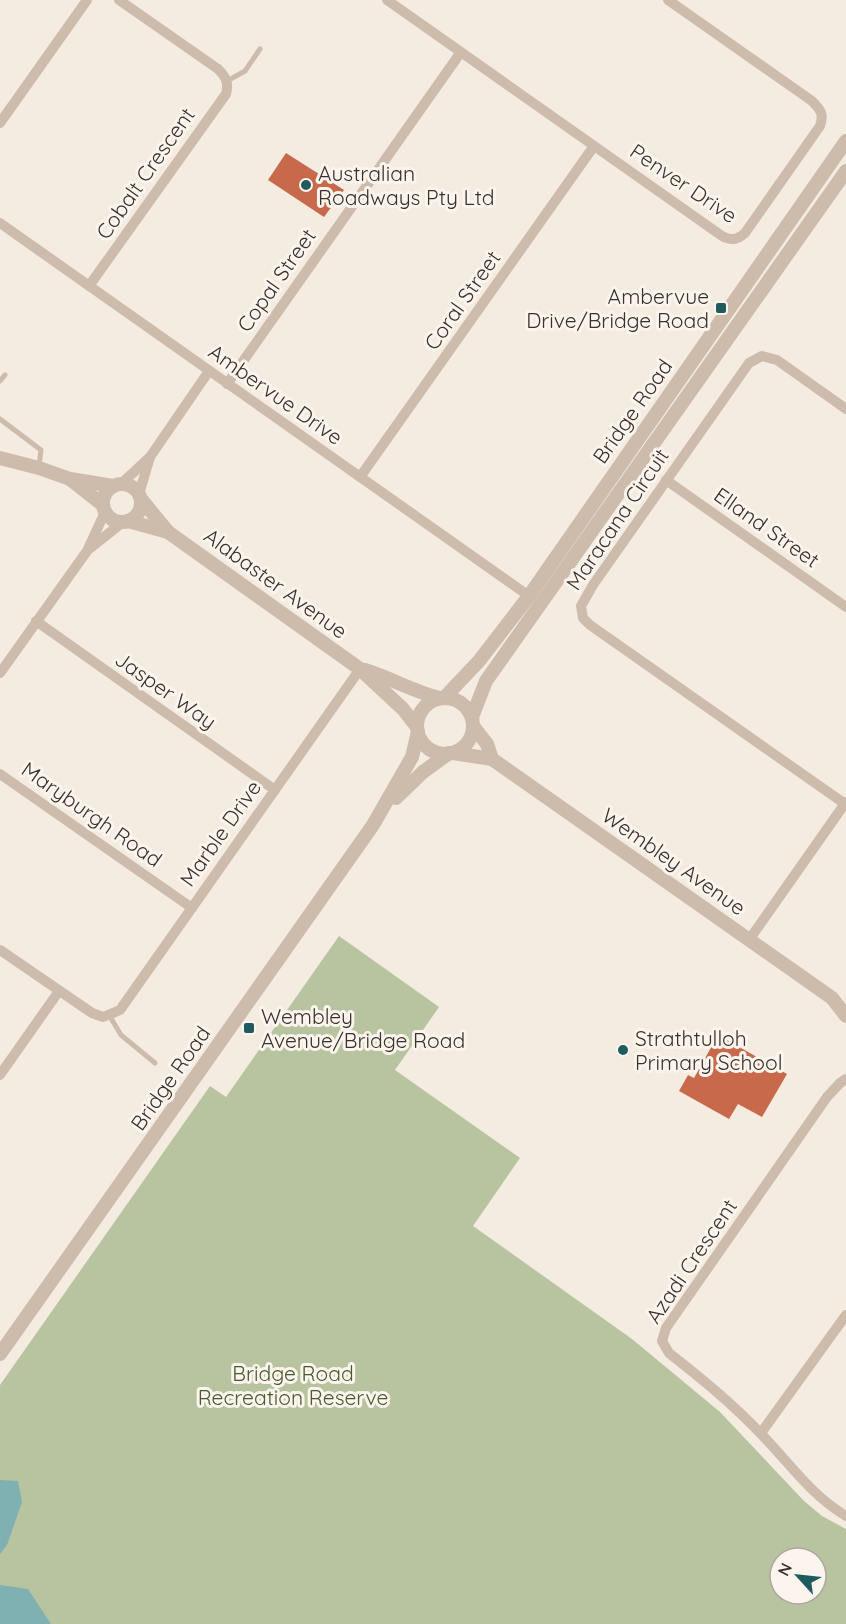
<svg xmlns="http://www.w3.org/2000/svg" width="846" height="1624" font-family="Quicksand,sans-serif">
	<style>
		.green { fill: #b8c4a0; fill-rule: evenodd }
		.water { fill: #7fb0b2 }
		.building { fill: #c8694b }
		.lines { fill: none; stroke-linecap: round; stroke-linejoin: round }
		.service { stroke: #cdbbac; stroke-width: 5 }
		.minor { stroke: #cdbbac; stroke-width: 10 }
		.tertiary { stroke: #cdbbac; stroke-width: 14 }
		.poi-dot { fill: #1f5a5e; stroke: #fbf5ee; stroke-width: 2 }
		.labels { text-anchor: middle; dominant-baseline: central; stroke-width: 6; stroke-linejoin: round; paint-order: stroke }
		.street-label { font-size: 21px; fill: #3b302b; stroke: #fbf5ee }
		.poi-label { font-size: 21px; fill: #3b302b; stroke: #fbf5ee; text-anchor: start }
		.park-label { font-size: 21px; fill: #4a5a2e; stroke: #fbf5ee }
	</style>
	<rect width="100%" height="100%" fill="#f4ebe1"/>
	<path class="green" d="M339,936l100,71 -44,63 125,88 -47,68 159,113 88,73 84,89 18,15 24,13v95h-846v-239l210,-299 16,11zM780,1558h36v36h-36z"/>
	<g class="water">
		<path d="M0,1480l18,1 4,21 -15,43 -7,9z"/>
		<path d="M0,1585l28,4 23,35h-51z"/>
	</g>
	<g class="building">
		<path d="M286,153l58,37 -20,27 -56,-37z"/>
		<path d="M718,1035l69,39 -25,43 -24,-13 -9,15 -50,-28 9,-16 6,3z"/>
	</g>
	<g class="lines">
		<g class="service">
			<path d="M227,81l18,-10 15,-22"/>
			<path d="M0,381l5,-6"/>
			<path d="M0,419l41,31 -2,16"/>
			<path d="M109,1015l12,20 34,28"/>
		</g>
		<g class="minor">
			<path d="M387,0l335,236c9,5 15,4 23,-3l75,-107c4,-12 1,-16 -8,-25l-144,-101"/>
			<path d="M0,123l87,-123"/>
			<path d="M0,223l529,373"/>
			<path d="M89,286l137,-192c3,-11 0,-17 -8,-25l-99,-69"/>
			<path d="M227,384l234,-332"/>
			<path d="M360,477l234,-331"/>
			<path d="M666,480l180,127"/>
			<path d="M121,484l29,-27 59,-86"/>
			<path d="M139,494l11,-37"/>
			<path d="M89,549l34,-27"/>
			<path d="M36,621l239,169"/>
			<path d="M0,673l87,-122 18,-39"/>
			<path d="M0,774l192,134"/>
			<path d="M845,804l-255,-179 -7,-7 -2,-12 12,-21 156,-222 13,-7 15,4 69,49"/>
			<path d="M749,940l97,-138"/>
			<path d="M0,950l92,63 11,4 17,-7 240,-341"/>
			<path d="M0,1075l59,-84"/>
			<path d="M846,1079l-6,4 -13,14 -161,231 -4,13 7,12c33,26 65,52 94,83 28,29 48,59 83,80"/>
			<path d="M761,1433l85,-118"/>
		</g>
		<g class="tertiary">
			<path d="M0,458l39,10 31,11 43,7"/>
			<path d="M70,479l33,26"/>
			<circle cx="122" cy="503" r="19"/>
			<path d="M141,499l27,33 192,137 43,40 14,18"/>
			<path d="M128,521l40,11"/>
			<path d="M365,670c26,8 49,22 75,28"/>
			<path d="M444,698l35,-37 50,-65 317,-455"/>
			<circle cx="445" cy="726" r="28"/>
			<path d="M472,717l14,-36 360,-510"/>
			<path d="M473,726l14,18 5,15"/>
			<path d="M453,753l39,6 340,239 14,18"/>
			<path d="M396,798l27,-26 26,-19"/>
			<path d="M0,1354l373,-529 39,-68 6,-25"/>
		</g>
	</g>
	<g class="poi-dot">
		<circle cx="306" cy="185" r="6"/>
		<rect x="715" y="302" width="12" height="12" rx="3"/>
		<rect x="243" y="1022" width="12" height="12" rx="3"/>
		<circle cx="623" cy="1050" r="6"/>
	</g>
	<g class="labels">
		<g class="street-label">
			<text transform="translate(145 173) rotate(-55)">Cobalt Crescent</text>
			<text transform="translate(684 183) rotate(34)">Penver Drive</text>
			<text transform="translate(276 280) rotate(-55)">Copal Street</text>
			<text transform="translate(462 300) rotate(-55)">Coral Street</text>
			<text transform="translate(276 394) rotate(35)">Ambervue Drive</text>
			<text transform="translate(632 411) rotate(-55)">Bridge Road</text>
			<text transform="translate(617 519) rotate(-56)">Maracana Circuit</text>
			<text transform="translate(767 527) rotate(35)">Elland Street</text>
			<text transform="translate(276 583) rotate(36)">Alabaster Avenue</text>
			<text transform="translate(166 690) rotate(35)">Jasper Way</text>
			<text transform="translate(92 814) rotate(35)">Maryburgh Road</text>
			<text transform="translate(220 833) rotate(-55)">Marble Drive</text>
			<text transform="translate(674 861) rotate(35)">Wembley Avenue</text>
			<text transform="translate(170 1078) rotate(-55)">Bridge Road</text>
			<text transform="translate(691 1261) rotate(-56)">Azadi Crescent</text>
		</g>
		<g class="poi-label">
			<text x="318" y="173">Australian<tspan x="318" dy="24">Roadways Pty Ltd</tspan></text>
			<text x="709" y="296" text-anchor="end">Ambervue<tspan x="709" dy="24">Drive/Bridge Road</tspan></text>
			<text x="261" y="1016">Wembley<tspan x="261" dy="24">Avenue/Bridge Road</tspan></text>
			<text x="635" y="1038">Strathtulloh<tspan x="635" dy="24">Primary School</tspan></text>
		</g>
		<g class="park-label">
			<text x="293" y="1373">Bridge Road<tspan x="293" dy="24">Recreation Reserve</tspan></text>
		</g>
	</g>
	<g transform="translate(798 1576) rotate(297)"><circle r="28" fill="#fbf5ee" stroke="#aea6a0" stroke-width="1.5"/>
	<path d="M0-4.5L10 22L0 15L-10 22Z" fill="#1f5a5e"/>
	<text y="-9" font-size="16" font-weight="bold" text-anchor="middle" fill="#3b302b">N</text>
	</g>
</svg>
